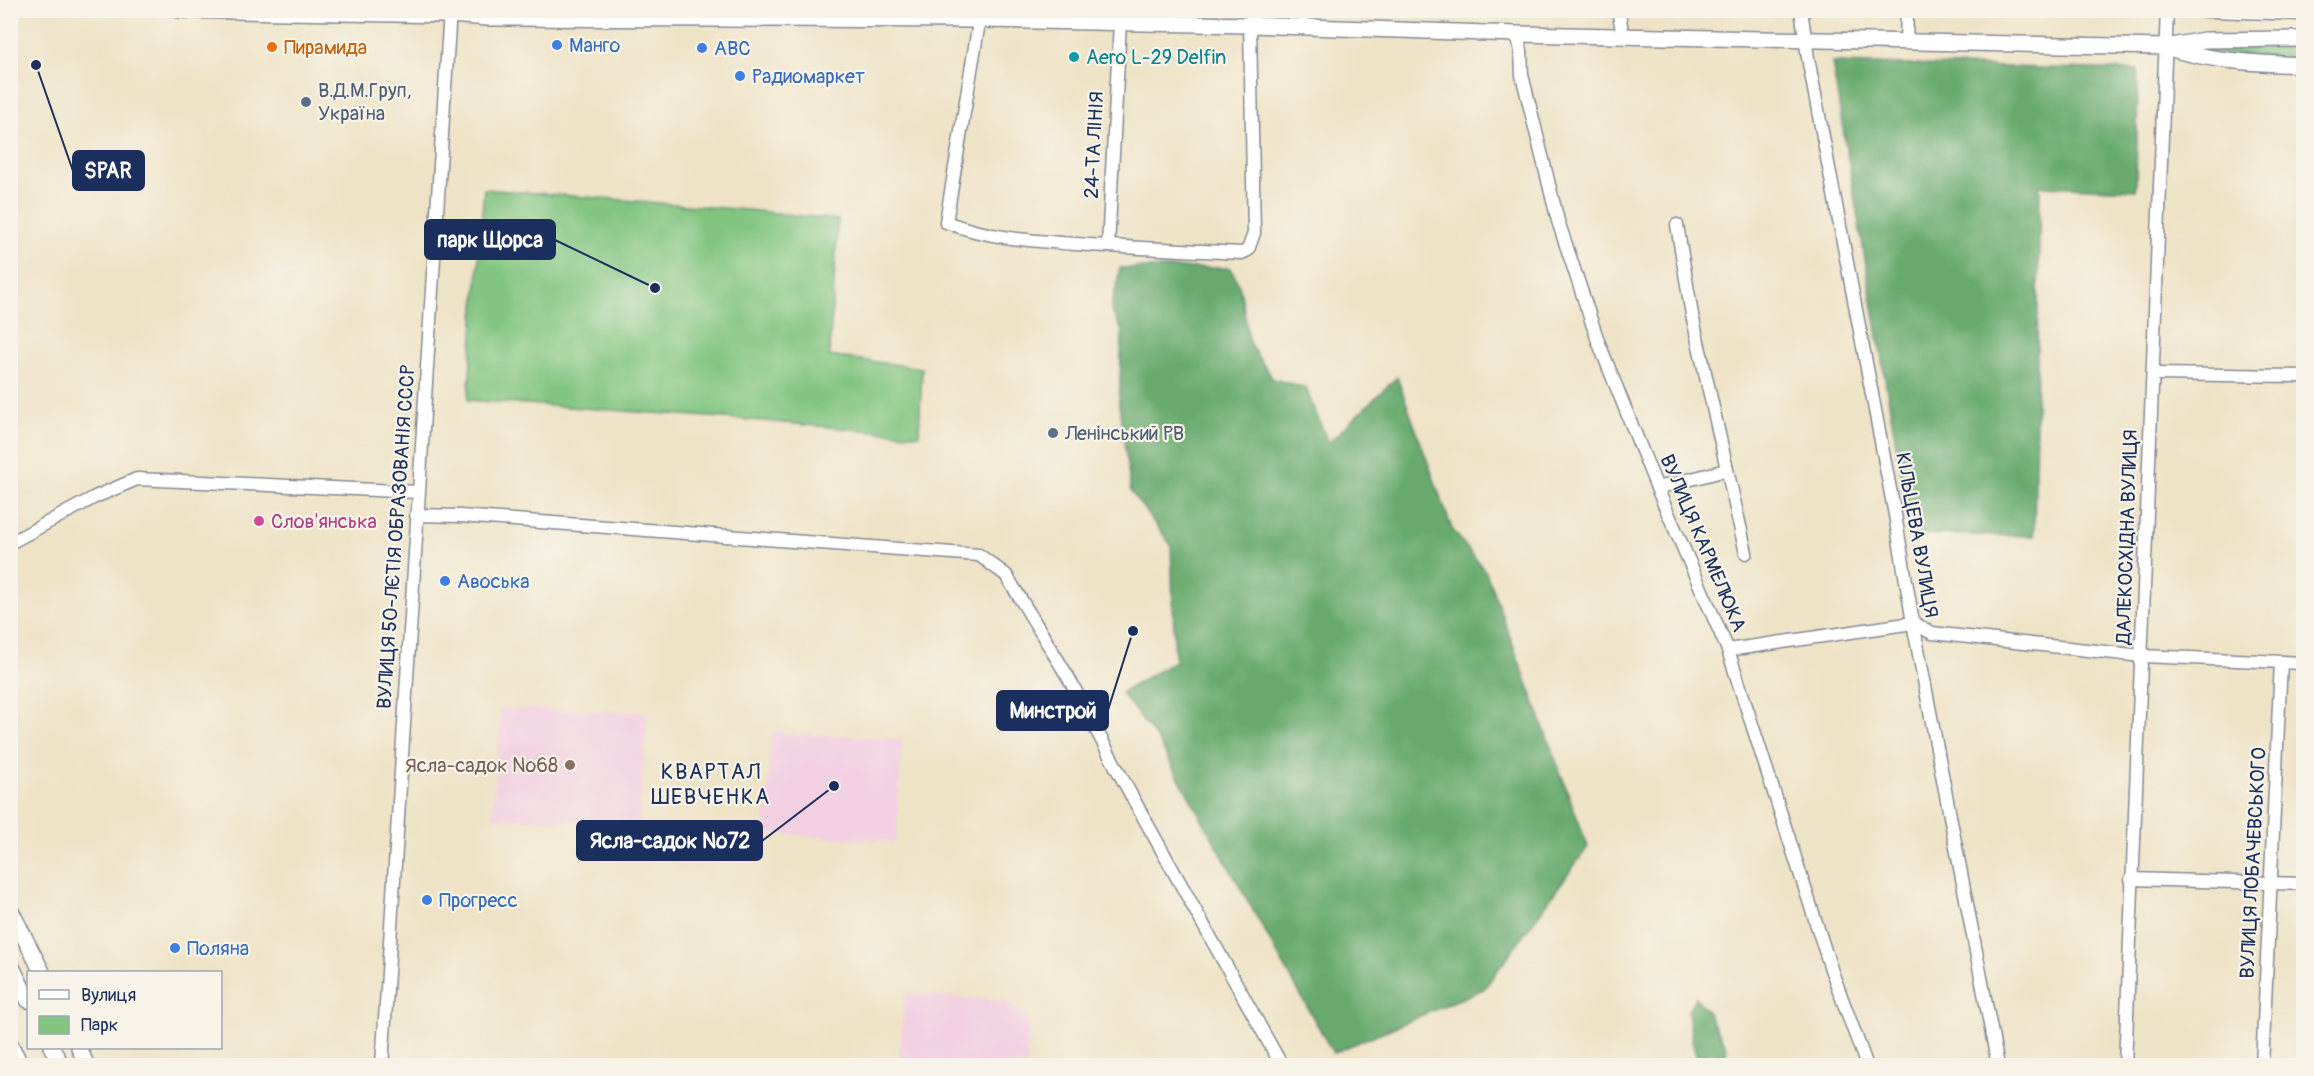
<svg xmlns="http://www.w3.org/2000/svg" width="2314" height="1076" font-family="Pangolin,sans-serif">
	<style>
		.built { fill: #f2cfe1 }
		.green { fill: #81c580; stroke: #4e7a6f; stroke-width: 1.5 }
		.forest { fill: #68aa6e; stroke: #426c66; stroke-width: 1.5 }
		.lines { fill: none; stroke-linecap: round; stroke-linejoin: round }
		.minor-casing { stroke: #848992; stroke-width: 15 }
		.major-casing { stroke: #848992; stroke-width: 18 }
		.minor { stroke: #fff; stroke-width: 12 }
		.major { stroke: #fff; stroke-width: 15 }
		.shop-dot { fill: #3f7fe0; stroke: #f7f3e8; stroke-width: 2 }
		.food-dot { fill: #e8710a; stroke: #f7f3e8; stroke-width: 2 }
		.culture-dot { fill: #0f9aa8; stroke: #f7f3e8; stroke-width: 2 }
		.service-dot { fill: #5c6f8a; stroke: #f7f3e8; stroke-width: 2 }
		.hotel-dot { fill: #d1479c; stroke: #f7f3e8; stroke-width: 2 }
		.education-dot { fill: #8d6e63; stroke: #f7f3e8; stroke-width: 2 }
		.labels { text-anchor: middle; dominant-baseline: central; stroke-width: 4.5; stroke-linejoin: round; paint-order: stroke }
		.shop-label { font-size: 20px; fill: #366cbe; stroke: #f7f3e8; text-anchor: start }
		.food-label { font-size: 20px; fill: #c56008; stroke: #f7f3e8; text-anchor: start }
		.culture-label { font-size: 20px; fill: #0d838f; stroke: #f7f3e8; text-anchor: start }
		.service-label { font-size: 20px; fill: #4e5e75; stroke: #f7f3e8; text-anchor: start }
		.street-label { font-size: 20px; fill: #1b2f5e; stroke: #f7f3e8 }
		.hotel-label { font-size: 20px; fill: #b23c85; stroke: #f7f3e8; text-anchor: start }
		.education-label { font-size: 20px; fill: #785e54; stroke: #f7f3e8; text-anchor: end }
		.quarter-label { font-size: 22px; letter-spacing: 1.5px; fill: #1b2f5e; stroke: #f7f3e8 }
		.leader { fill: none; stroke: #1b2f5e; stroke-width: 2 }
		.callout-dot { fill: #1b2f5e; stroke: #f7f3e8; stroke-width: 2 }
		.callout { fill: #1b2f5e; stroke: #1b2f5e; stroke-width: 2 }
		.callout-label { font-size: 21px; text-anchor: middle; font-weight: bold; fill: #fff }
	</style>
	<rect width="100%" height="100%" fill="#f7f3e8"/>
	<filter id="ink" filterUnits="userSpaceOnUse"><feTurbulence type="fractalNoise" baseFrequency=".0167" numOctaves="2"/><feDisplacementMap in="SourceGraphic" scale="12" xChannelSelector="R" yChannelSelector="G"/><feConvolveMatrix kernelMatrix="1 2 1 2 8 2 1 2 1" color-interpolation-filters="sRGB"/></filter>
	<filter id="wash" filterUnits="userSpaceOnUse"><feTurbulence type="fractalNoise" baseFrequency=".008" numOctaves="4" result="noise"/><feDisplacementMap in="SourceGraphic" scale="24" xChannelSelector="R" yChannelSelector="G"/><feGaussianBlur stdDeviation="1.35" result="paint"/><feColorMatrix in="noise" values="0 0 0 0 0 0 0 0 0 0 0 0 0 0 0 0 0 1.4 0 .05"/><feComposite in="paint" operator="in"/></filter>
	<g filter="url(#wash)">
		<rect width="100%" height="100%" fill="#eee3c6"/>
		<g class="built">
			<path d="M1963,11l184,-1v1l-1,4 -183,-2z"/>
			<path d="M501,708l147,4 -9,111 -147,-5z"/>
			<path d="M772,732l130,7 -6,103 -132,-9z"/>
			<path d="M905,994l100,6 23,21 -1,44h-129z"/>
		</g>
		<g class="green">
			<path d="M2195,48h108v10l-109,-7z"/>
			<path d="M484,189l264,21 90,10 -9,136 93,12 -3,67 -181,-16 -270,-19z"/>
		</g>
		<g class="forest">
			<path d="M1832,63l306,7 -2,120 -96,-4 -6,350 -123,-2z"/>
			<path d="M1120,268h111l9,20 10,57 23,34 33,9 22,55 69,-66 55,152 34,43 102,275 -104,142 -151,64 -176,-314 -36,-46 54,-32 -4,-116 -40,-53 -12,-87 3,-74 -11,-21z"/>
			<path d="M1695,997l11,13 21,38 -2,12 -13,5h-12l-7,-20 -5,-34z"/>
		</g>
	</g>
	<g filter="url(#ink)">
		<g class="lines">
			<defs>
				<g id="minor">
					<path d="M981,10l-35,212c41,16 86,19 130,22 55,4 111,6 166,9l6,-3 6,-17 -4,-208 3,-15"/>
					<path d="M1618,10l5,25"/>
					<path d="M1801,10l7,48 87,457 18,108 85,443"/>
					<path d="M2182,10l122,4"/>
					<path d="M1517,34l4,17 1,24 36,146 40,120 59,147 71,162 103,319 36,97"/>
					<path d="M1906,42l1,-32"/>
					<path d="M1677,225l15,90 54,238"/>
					<path d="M1108,246l12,-223 3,-13"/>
					<path d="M2154,374l150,2"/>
					<path d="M1657,488l69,-18"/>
					<path d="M416,515l44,1 519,39 27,20 62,102 62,116 152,273"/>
					<path d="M10,543l85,-46 42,-18 281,13"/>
					<path d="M1728,650l185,-27 19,10 210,23 162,7"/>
					<path d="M2131,879l173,5"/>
					<path d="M10,1041l10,19"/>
					<path d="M382,1066l68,-1056"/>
					<path d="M2125,1066l42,-1056"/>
					<path d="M2262,1066l19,-404"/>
				</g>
				<g id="major">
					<path d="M179,10l270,5 40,3 491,2 270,5 267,9 649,13 38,-7 100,-1"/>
					<path d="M2169,48c44,14 89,15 135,17"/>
					<path d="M10,909l32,63"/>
					<path d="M10,963l18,37"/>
					<path d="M52,1048l10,18"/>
					<path d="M79,1048l8,18"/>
				</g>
			</defs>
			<use href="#minor" class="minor-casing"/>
			<use href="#major" class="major-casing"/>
			<use href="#minor" class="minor"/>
			<use href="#major" class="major"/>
		</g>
	</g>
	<g class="shop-dot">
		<circle cx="557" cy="45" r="6"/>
		<circle cx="702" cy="48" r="6"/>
		<circle cx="740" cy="76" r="6"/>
		<circle cx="445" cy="581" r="6"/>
		<circle cx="427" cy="900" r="6"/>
		<circle cx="175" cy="948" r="6"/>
	</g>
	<circle class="food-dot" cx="272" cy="47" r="6"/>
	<circle class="culture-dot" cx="1074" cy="57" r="6"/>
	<g class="service-dot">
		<circle cx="306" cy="102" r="6"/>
		<circle cx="1053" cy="433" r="6"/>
	</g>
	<circle class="hotel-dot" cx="259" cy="521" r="6"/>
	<circle class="education-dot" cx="570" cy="765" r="6"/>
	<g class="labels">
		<g class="shop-label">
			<text x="569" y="45">Манго</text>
			<text x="714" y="48">АВС</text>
			<text x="752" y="76">Радиомаркет</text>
			<text x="457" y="581">Авоська</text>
			<text x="439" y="900">Прогресс</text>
			<text x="187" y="948">Поляна</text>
		</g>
		<g class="food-label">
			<text x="284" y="47">Пирамида</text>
		</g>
		<g class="culture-label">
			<text x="1086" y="57">Aero L-29 Delfin</text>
		</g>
		<g class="service-label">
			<text x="318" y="90">В.Д.М.Груп,<tspan x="318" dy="23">Україна</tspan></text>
			<text x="1065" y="433">Ленінський РВ</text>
		</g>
		<g class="street-label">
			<text transform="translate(1094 145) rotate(-87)">24-ТА ЛІНІЯ</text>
			<text transform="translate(1917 535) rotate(80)">КІЛЬЦЕВА ВУЛИЦЯ</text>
			<text transform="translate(396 537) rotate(-86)">ВУЛИЦЯ 50-ЛЄТІЯ ОБРАЗОВАНІЯ СССР</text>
			<text transform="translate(2127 537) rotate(-88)">ДАЛЕКОСХІДНА ВУЛИЦЯ</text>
			<text transform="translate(1703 543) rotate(67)">ВУЛИЦЯ КАРМЕЛЮКА</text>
			<text transform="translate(2253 863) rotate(-87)">ВУЛИЦЯ ЛОБАЧЕВСЬКОГО</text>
		</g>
		<g class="hotel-label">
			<text x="271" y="521">Слов'янська</text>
		</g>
		<g class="education-label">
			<text x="558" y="765">Ясла-садок №68</text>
		</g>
		<g class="quarter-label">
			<text x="711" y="772">КВАРТАЛ<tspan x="711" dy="25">ШЕВЧЕНКА</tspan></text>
		</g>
	</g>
	<path class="leader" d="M36 65L73 171M655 288L555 240M1133 631L1108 710M834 786L762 841"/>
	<g class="callout-dot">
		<circle cx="36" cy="65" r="6"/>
		<circle cx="655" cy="288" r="6"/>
		<circle cx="1133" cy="631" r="6"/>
		<circle cx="834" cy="786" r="6"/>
	</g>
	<g class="callout">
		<rect x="73" y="151" width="71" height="39" rx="6"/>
		<rect x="425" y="220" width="130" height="39" rx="6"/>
		<rect x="997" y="691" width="111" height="39" rx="6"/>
		<rect x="577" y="821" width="185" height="39" rx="6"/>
	</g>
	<g class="callout-label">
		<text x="108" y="178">SPAR</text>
		<text x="490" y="247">парк Щорса</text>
		<text x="1053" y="718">Минстрой</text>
		<text x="670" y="848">Ясла-садок №72</text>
	</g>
	<rect width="2314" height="1076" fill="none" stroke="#f7f3e8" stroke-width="36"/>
	<rect x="27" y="971" width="195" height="78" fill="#f7f3e8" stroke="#9fa5b1" stroke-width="1.5"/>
	<rect x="39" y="990" width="30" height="9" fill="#ffffff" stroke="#9fa5b1" stroke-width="1.5"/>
	<text x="81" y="1001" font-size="18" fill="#1b2f5e">Вулиця</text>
	<rect x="39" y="1016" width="30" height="18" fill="#81c580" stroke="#9fa5b1" stroke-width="1.5"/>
	<text x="81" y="1031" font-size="18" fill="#1b2f5e">Парк</text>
</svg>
